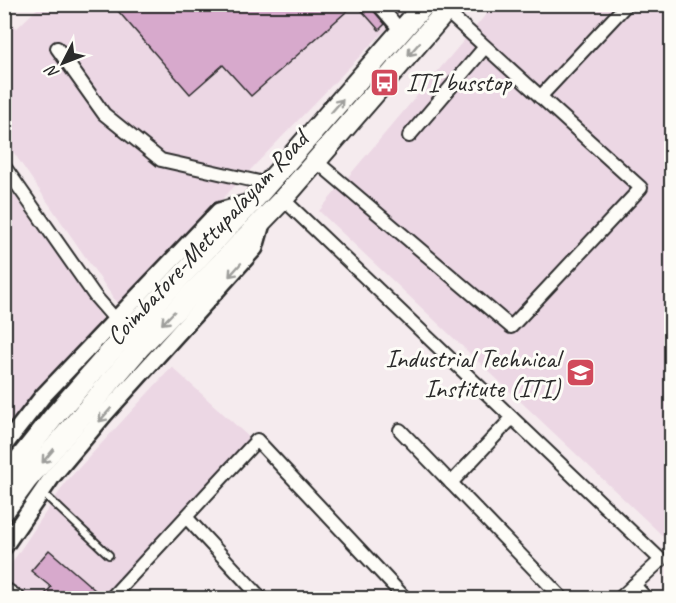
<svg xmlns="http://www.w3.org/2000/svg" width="676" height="603" font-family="Caveat,sans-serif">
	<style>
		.built { fill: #ecd7e4 }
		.building { fill: #d7a9cc; stroke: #2b2b2b; stroke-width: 1.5 }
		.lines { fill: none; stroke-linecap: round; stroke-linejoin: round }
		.service-casing { stroke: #2b2b2b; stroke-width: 10 }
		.minor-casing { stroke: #2b2b2b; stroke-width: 16 }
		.tertiary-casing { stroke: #2b2b2b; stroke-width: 20 }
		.trunk-casing { stroke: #2b2b2b; stroke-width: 24 }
		.service { stroke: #fdfcf7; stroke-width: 6 }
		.minor { stroke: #fdfcf7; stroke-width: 12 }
		.tertiary { stroke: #fdfcf7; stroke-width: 15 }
		.trunk { stroke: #fdfcf7; stroke-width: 20 }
		.oneway { stroke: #9e9e9b }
		.labels { text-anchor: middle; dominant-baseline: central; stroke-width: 6; stroke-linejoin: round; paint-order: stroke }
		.poi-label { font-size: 26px; fill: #2b2b2b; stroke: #fdfcf7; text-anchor: start }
		.street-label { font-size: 26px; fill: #2b2b2b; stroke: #fdfcf7 }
	</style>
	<rect width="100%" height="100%" fill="#f5ebee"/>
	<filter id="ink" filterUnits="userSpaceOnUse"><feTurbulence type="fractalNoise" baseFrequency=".0167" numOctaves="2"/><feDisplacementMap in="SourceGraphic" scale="12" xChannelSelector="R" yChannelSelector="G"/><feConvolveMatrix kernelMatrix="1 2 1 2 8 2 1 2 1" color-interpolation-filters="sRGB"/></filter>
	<g filter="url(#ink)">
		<g class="built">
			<path d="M372,4l17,22 -270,280 -114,-166 -1,-124 13,12 24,-23z"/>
			<path d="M494,5h177v529l-7,3 -345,-326z"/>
			<path d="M4,181l99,138 -98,127h-1z"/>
			<path d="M172,367l79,72 -103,110 -44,49h-75l-24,-17v-8l61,-91z"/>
		</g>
		<g class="building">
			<path d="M112,4h243l-104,92 -28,-31 -33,29z"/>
			<path d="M356,4h14l2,5 13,15 -6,6z"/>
			<path d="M49,550l54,47v1h-61l9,-11 -20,-16z"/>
		</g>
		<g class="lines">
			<defs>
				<path id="service" d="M42,492l67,63"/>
				<g id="minor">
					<path d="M378,4l24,28"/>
					<path d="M668,4l4,4"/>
					<path d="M57,48l47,66 57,46 107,24"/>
					<path d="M540,97l87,-93"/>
					<path d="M409,136l76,-89"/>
					<path d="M316,161l195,166 130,-139 -195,-177"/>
					<path d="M4,166l91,130 20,23"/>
					<path d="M283,199l378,361 -41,38"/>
					<path d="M400,430l162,168"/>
					<path d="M451,483l61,-65"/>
					<path d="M186,517l75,81"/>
					<path d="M634,585l12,13"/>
					<path d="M4,588l15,10"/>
					<path d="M111,598l146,-158 148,158"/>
				</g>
				<g id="tertiary">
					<path d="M4,446l39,-50 176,-185 33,-9"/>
					<path d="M4,547l48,-70 53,-63 150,-166 8,-28"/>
				</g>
				<g id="trunk">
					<path d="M4,479l52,-65 70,-80 126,-132 173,-198"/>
					<path d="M4,511l22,-30 114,-134 143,-148 169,-195"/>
				</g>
			</defs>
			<use href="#service" class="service-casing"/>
			<use href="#minor" class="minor-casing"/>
			<use href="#tertiary" class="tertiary-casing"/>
			<use href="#trunk" class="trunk-casing"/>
			<use href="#service" class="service"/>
			<use href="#minor" class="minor"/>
			<use href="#tertiary" class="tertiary"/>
			<use href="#trunk" class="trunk"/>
		</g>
		<defs><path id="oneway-shaft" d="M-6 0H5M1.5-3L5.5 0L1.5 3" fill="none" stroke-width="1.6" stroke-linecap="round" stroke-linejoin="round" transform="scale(1.5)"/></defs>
		<g class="oneway">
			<use href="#oneway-shaft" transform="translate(414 49) rotate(131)"/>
			<use href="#oneway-shaft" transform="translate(337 106) rotate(-49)"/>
			<use href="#oneway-shaft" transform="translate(235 270) rotate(132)"/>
			<use href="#oneway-shaft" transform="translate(168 318) rotate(134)"/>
			<use href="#oneway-shaft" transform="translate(105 415) rotate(131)"/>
			<use href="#oneway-shaft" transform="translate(48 456) rotate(130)"/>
		</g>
	</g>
	<defs>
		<symbol id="bus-square" viewBox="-11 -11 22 22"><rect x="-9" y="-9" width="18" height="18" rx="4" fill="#d1495b" stroke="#fdfcf7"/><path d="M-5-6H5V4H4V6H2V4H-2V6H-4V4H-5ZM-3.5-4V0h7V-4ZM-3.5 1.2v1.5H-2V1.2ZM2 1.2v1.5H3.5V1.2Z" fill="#fff"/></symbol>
		<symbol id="university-square" viewBox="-11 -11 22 22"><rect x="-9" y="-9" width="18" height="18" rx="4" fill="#d1495b" stroke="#fdfcf7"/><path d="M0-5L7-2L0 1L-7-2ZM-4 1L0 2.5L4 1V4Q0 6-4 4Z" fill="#fff"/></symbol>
	</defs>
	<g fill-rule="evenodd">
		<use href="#bus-square" x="368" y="66" width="33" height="33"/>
		<use href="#university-square" x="564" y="356" width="33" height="33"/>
	</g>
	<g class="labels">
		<g class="poi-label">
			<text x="406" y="82">ITI busstop</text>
			<text x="560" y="358" text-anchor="end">Industrial Technical<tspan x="560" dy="30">Institute (ITI)</tspan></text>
		</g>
		<g class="street-label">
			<text transform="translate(207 238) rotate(-47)">Coimbatore-Mettupalayam Road</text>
		</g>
	</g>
	<rect width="676" height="603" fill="none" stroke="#fdfcf7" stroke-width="24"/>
	<rect x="12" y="12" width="652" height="579" fill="none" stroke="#2b2b2b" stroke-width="2" filter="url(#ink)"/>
	<g transform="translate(63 63) rotate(228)" stroke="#fdfcf7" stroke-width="4.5" paint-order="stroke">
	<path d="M0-4.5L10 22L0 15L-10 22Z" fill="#2b2b2b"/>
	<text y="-9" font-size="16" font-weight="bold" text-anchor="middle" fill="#2b2b2b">N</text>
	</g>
</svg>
